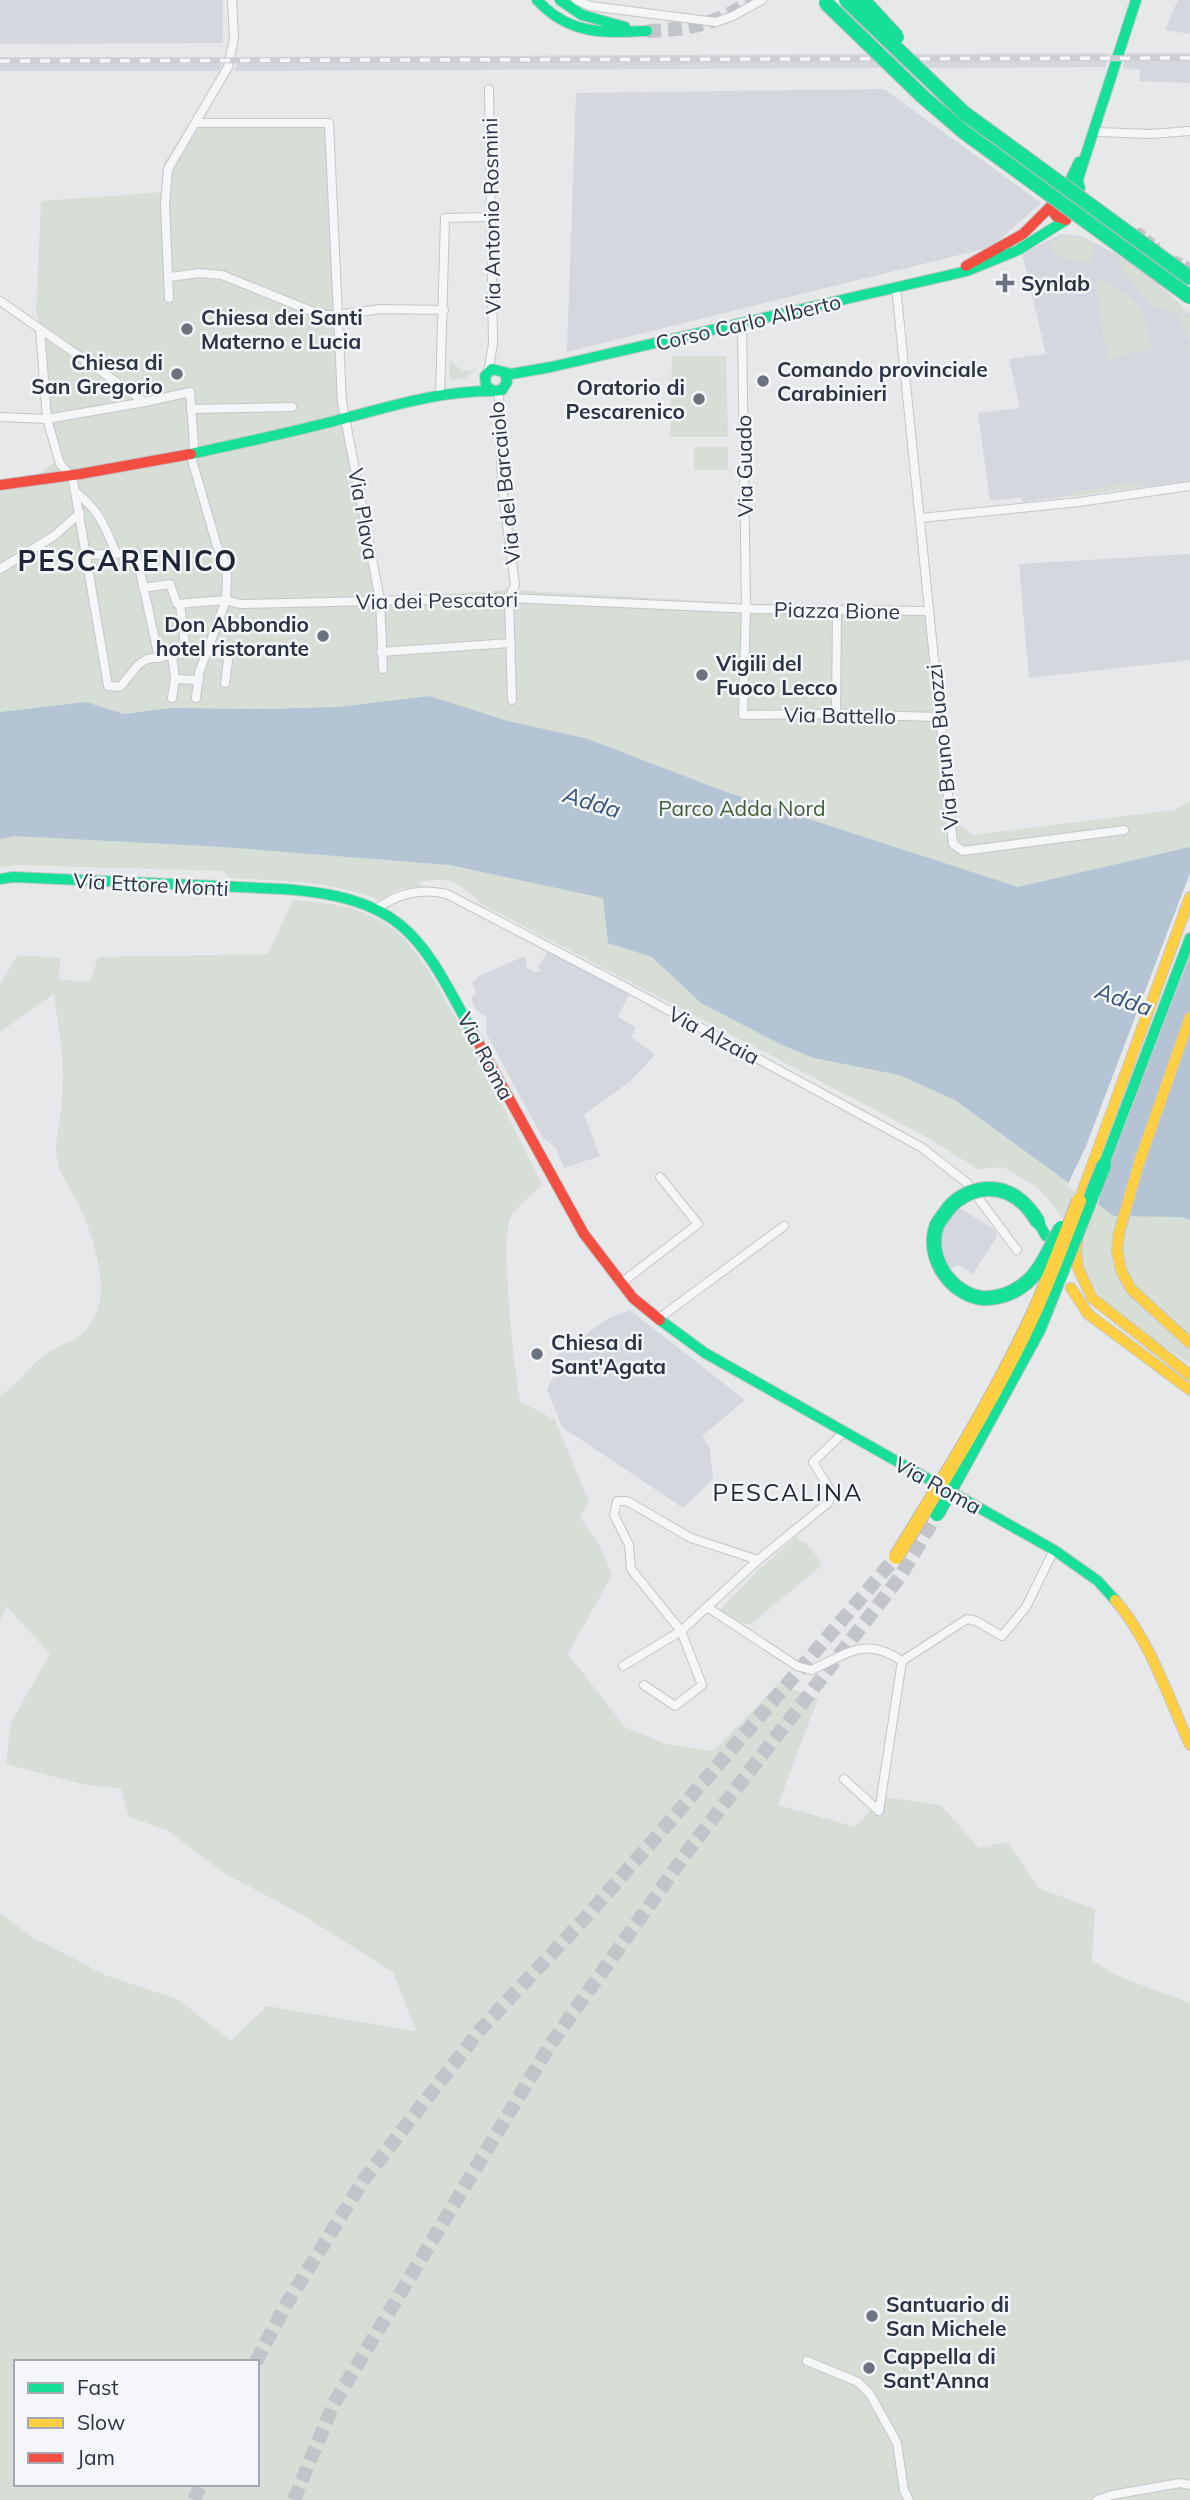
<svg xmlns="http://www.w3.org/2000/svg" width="1190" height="2500" font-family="Mulish,sans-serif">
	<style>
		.built { fill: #d4d7dd }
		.green { fill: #d6ded6; fill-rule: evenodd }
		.water { fill: #b4c4d5 }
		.pier { fill: #e6e8ea }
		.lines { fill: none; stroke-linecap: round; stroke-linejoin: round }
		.street-tunnel { stroke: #c1c4c9; stroke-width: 8; stroke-dasharray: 8 4; stroke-linecap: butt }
		.secondary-tunnel { stroke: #c1c4c9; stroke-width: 10; stroke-dasharray: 10 5; stroke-linecap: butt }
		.highway-tunnel { stroke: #c1c4c9; stroke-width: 14; stroke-dasharray: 14 7; stroke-linecap: butt }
		.street-casing { stroke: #c4c6c8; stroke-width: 10 }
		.fast-casing { stroke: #c4c6c8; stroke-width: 12 }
		.slow-casing { stroke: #c4c6c8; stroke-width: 12 }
		.jam-casing { stroke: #c4c6c8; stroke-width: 12 }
		.street { stroke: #f5f6f7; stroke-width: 8 }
		.fast { stroke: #16e098; stroke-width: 10 }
		.slow { stroke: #ffcf43; stroke-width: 10 }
		.jam { stroke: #f24e42; stroke-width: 10 }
		.rail-casing { stroke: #cecfd2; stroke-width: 6 }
		.rail { stroke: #f4f6f9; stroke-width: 3.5; stroke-dasharray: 10; stroke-linecap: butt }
		.fast-bridge-casing { stroke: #b8bbbf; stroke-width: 16; stroke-linecap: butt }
		.slow-bridge-casing { stroke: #b8bbbf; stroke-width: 16; stroke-linecap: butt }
		.fast-bridge { stroke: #16e098; stroke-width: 14 }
		.slow-bridge { stroke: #ffcf43; stroke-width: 14 }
		.poi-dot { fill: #6c737f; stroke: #f4f6f9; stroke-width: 2.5 }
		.labels { text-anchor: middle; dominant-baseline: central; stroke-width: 5; stroke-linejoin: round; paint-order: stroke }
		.street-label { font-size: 21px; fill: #2b3445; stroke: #f4f6f9 }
		.poi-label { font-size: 21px; font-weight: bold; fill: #2b3445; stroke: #f4f6f9; text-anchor: start }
		.park-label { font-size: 21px; fill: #3f6138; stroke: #f4f6f9 }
		.water-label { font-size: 23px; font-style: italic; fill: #34527a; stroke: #f4f6f9 }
		.quarter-label { font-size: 24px; letter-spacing: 2px; fill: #1d2536; stroke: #f4f6f9 }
		.district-label { font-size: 28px; font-weight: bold; letter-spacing: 2px; fill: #1d2536; stroke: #f4f6f9 }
	</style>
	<rect width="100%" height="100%" fill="#e6e8ea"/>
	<g class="built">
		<path d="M0,0h223v43l-223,1z"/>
		<path d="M1178,0h12v34l-25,-4z"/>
		<path d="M1109,53l-3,14 -872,4 6,-14z"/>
		<path d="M1126,53h64v30l-51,-2 1,-11 -17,-2z"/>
		<path d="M0,57h225l-6,14h-219z"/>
		<path d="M884,89l157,114 -50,44 -424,105 9,-259z"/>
		<path d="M1062,234l19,2 35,18 36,24 38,36v167l-167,21 -2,-5 -31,4 -12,-88 42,-5 -11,-49 37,-5 -24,-101z"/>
		<path d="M1190,554v106l-161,18 -10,-114z"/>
		<path d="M547,952l83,40 -12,25 17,10 -3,10 23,18 -26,27 -45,33 16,41 -36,12 -9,-21 -13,-10 -56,-104 1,-15 -11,-8 -5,-12 5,-5 -4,-11 9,-7 44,-19 2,12 9,5 5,-2 -3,-3z"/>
		<path d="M947,1200l48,30 2,6 -24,38 -14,-9 -20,8 -6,-53z"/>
		<path d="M630,1310l115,90 -43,36 8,13 3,30 -30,29 -121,-81 -15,-38 9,-16 -1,-16 52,-38z"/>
	</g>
	<g class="green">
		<path d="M330,118l17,320 34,160 131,-8 416,24 23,204 21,17 202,-25 16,-8v562l-55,-38 -37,-32 -13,-20 -6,-32 -26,-37 -16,-18 -34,-20 -25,2 -55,-34 -442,-231c-21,-22 -33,-29 -64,-21l9,4 -26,2 -21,11c-48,-19 -99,-19 -150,-22l-6,-7 -207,-6 -16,2v-383l30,-4 31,-22 -15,-40 -3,-81 -7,-26 5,-110 123,-9v-29l27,-42z"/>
		<path d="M1064,236l17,2 13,9 -5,16 -32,-6 -7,-12z"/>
		<path d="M1116,255c17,12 69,45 74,64 0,8 0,20 0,28l-11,-31 -28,-12 -27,-31z"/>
		<path d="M1095,278c17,5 42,20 49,38 5,11 2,22 9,33l-46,10z"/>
		<path d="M672,356h54l2,81h-58z"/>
		<path d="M450,361c11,9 15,12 28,7l-11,9 -15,3 -3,-4z"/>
		<rect x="694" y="447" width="34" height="23"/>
		<path d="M1143,481v6l-69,9 -1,-4z"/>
		<path d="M293,900c35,2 73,7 101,30 27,22 42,54 59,83 32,56 61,114 89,172 -10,10 -24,20 -31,32 -12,19 4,156 9,184l35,19 34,82 -9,15 20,29 12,29 -44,79 57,73 41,17 48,7 64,-67 40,14 -40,107 77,22 28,-30 58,8 38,43 29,-6 30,46 57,21 -3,51 23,15 75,28v497h-1190v-587l34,25 73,38 72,24 52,41 36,-35 149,25 -23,-59 -92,-58 -79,-42 -55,-42 -38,-13 -8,-28 -39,-5 -76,-20 5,-42 39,-68 -44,-48 -6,15v-225c18,-12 30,-30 47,-43 12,-8 28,-11 37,-21 31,-30 12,-86 -2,-120 -7,-17 -19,-31 -24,-48 -5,-19 1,-34 3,-53 1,-12 2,-25 2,-37 0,-26 -6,-54 -9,-80l-54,38v-48l18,-29 42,3 -1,22 31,2 8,-25 170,-3zM16,2362h241v122h-241z"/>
		<path d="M797,1536l2,4c12,5 17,14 22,26l-70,58 -12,-1 -19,-13 37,-39z"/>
	</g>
	<path class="water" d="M429,696l79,25 80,18 138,53 292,95 172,-40v373l-8,-3 -68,-1 -159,-116 -56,-25 -85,-17 -32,-13 -81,-42 -49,-46 -44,-14 -5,-45 -153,-33 -226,-18 -210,-11 -14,3v-127l86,-10 38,12 48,-6 96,1 70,-2z"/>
	<path class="pier" d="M1190,873v82l-81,211 -12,42 -30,-22 19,-40z"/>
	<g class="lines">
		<g class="street-tunnel">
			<path d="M1131,244l9,-12 18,15"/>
			<path d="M1174,259l16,8"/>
		</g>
		<path class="secondary-tunnel" d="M1092,210l14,17 55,38"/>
		<g class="highway-tunnel">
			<path d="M647,31c38,-1 74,-7 104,-31"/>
			<path d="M256,2362l28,-54 79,-127 117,-151 106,-113 78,-89 232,-271"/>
			<path d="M194,2500l7,-16"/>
			<path d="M294,2500l39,-95 217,-360 140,-197 209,-270 38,-64"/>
		</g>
		<defs>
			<g id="street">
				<path d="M576,0l14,6 126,16 17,-6 29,-16"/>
				<path d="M196,123h133l13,279 38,198 3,69"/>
				<path d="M1096,132l55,2 39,-3"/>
				<path d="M170,277l29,-4 23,2 99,40h16l44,-6 63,1"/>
				<path d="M896,287l57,557 10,7 161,-21"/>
				<path d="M169,298l-4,-95 3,-34 60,-102 6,-29 -2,-38"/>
				<path d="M0,301l145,101"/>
				<path d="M742,324l4,284 -3,107 87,-1 108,3"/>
				<path d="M40,329l7,90 13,45 12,13 3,14 33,195 12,1 18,-22 9,-6 39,-6 -6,-49"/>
				<path d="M488,372l5,-28 -4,-255"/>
				<path d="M493,391l6,4 3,92 13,98 -6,13 3,102"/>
				<path d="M440,396l5,-178 45,-1"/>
				<path d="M191,409l101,-2"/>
				<path d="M0,417l47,2 98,-17 45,-10 4,51 -2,17 25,86 7,15 3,15 -1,24 -27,73 -3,25"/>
				<path d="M75,491c25,21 29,33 41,62"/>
				<path d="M921,518l158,-16 111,-16"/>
				<path d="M86,555l50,-2 23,105"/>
				<path d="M0,569l54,-33 26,-23"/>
				<path d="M143,588l27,-4 7,20 49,-4 14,4 269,-6 244,11 175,2"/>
				<path d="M209,647l17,7 2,7 -3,22"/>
				<path d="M381,652l130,-9"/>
				<path d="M175,679l24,1"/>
				<path d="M172,698l3,-19 -3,-23"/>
				<path d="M836,714l1,-103"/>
				<path d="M376,909c23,-16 44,-21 71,-15l182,95 292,158 46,36 50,67"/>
				<path d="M621,1283l77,-59 -38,-47"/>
				<path d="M658,1319l126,-93"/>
				<path d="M758,1560l-67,-22 -64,-37h-10l-3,14 15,30 2,24 50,62 77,-71 70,-57 4,-10 -19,-31 31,-30"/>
				<path d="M707,1607l90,59 14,4c36,-15 53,-35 91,-9"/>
				<path d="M623,1666l58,-35 21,54 -27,21 -31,-21"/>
				<path d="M844,1779l35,32 23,-150 65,-42 9,2 26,15 24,-29 28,-57"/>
				<path d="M807,2361l51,21 12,12 27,49 7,48 5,9"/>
				<path d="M1097,2500l15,-5 68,-12 10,2"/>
			</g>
			<g id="fast">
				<path d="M537,0c32,35 66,33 110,31"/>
				<path d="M560,0l22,15 43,12"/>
				<path d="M1079,162l-10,21 11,5"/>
				<path d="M1079,187l-1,-8 58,-179"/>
				<path d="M505,373l2,9 -5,8 -9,1 -7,-5 -1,-10 7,-7 19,5 40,-7 416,-96 51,-21 48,-30"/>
				<path d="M191,454c49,-11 98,-21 147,-34 51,-13 100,-29 153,-29"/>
				<path d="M0,879l13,-2 269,12c129,9 140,52 197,155"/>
				<path d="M1099,1177l91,-239"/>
				<path d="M1038,1222l8,14"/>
				<path d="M660,1320l45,33 349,197 44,31 17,19"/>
			</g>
			<g id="slow">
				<path d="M1190,1017l-51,146 -20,70 -2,17 4,20 10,19 59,54"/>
				<path d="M1079,1201l111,-304"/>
				<path d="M1078,1235l-2,17 2,16 14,30 98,77"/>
				<path d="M1071,1288l17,26 102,76"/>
				<path d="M1115,1600c35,40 53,97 75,145"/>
			</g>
			<g id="jam">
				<path d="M966,266l57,-32 27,-27 6,9 10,4"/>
				<path d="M0,485l80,-11 111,-20"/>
				<path d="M479,1044l105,190 49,64 27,22"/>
			</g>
		</defs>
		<use href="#street" class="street-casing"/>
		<use href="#fast" class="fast-casing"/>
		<use href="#slow" class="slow-casing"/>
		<use href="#jam" class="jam-casing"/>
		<use href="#street" class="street"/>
		<use href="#fast" class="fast"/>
		<use href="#slow" class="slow"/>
		<use href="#jam" class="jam"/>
		<defs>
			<path id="rail" d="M0,61l1190,-3"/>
		</defs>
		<use href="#rail" class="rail-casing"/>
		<use href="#rail" class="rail"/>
		<defs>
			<g id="fast-bridge">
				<path d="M846,0l118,113 226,165"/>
				<path d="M863,0l34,37"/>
				<path d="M826,3l97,94 41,35 226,165"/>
				<path d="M1038,1222c-11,-19 -28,-34 -51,-33 -16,1 -33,10 -41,23 -3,4 -7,9 -9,13 -12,31 13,69 45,73 14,1 29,-4 40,-12 19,-13 28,-39 39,-58"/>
				<path d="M937,1514l101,-184 66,-165"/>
			</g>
			<path id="slow-bridge" d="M896,1557c49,-79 98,-158 137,-242 17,-37 31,-76 46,-114"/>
		</defs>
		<use href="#fast-bridge" class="fast-bridge-casing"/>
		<use href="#slow-bridge" class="slow-bridge-casing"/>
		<use href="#fast-bridge" class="fast-bridge"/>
		<use href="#slow-bridge" class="slow-bridge"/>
	</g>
	<g class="poi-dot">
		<path d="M1001.5 272.5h7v7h7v7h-7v7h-7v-7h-7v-7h7z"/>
		<circle cx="187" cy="329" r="7"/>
		<circle cx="177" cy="374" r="7"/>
		<circle cx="763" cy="381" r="7"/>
		<circle cx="699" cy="399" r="7"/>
		<circle cx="323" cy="636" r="7"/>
		<circle cx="702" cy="675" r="7"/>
		<circle cx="537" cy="1354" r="7"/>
		<circle cx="872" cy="2316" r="7"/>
		<circle cx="869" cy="2368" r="7"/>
	</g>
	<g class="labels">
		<g class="street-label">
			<text transform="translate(491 216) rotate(-91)">Via Antonio Rosmini</text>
			<text transform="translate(748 322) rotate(-13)">Corso Carlo Alberto</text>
			<text transform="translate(744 466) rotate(-91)">Via Guado</text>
			<text transform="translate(504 483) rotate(-96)">Via del Barcaiolo</text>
			<text transform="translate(364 514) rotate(80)">Via Plava</text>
			<text transform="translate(437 600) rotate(-1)">Via dei Pescatori</text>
			<text transform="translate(837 610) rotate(1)">Piazza Bione</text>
			<text transform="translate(840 715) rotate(1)">Via Battello</text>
			<text transform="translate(942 747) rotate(-96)">Via Bruno Buozzi</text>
			<text transform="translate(151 884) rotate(3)">Via Ettore Monti</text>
			<text transform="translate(714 1035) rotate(28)">Via Alzaia</text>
			<text transform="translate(486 1056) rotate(62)">Via Roma</text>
			<text transform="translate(938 1485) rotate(29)">Via Roma</text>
		</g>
		<g class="poi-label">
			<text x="1021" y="283">Synlab</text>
			<text x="201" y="317">Chiesa dei Santi<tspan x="201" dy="24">Materno e Lucia</tspan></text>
			<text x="163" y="362" text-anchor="end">Chiesa di<tspan x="163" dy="24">San Gregorio</tspan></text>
			<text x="777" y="369">Comando provinciale<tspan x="777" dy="24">Carabinieri</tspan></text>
			<text x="685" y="387" text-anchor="end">Oratorio di<tspan x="685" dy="24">Pescarenico</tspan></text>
			<text x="309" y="624" text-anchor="end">Don Abbondio<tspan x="309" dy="24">hotel ristorante</tspan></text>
			<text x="716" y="663">Vigili del<tspan x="716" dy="24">Fuoco Lecco</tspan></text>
			<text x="551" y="1342">Chiesa di<tspan x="551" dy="24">Sant'Agata</tspan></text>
			<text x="886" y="2304">Santuario di<tspan x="886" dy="24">San Michele</tspan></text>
			<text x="883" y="2356">Cappella di<tspan x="883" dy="24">Sant'Anna</tspan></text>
		</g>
		<g class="park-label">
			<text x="742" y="808">Parco Adda Nord</text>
		</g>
		<g class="water-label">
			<text transform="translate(592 802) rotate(17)">Adda</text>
			<text transform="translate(1124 999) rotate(19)">Adda</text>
		</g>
		<g class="quarter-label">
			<text x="788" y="1492">PESCALINA</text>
		</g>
		<g class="district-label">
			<text x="128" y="560">PESCARENICO</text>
		</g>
	</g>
	<rect x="14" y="2360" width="245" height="126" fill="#f4f6f9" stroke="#a4a8b1" stroke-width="2"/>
	<rect x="28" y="2383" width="35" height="10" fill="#16e098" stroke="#a4a8b1" stroke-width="2"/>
	<text x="77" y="2395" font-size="21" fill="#2b3445">Fast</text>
	<rect x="28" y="2418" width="35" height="10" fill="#ffcf43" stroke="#a4a8b1" stroke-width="2"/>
	<text x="77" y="2430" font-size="21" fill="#2b3445">Slow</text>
	<rect x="28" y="2453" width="35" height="10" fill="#f24e42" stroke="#a4a8b1" stroke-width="2"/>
	<text x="77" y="2465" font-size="21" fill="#2b3445">Jam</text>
</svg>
